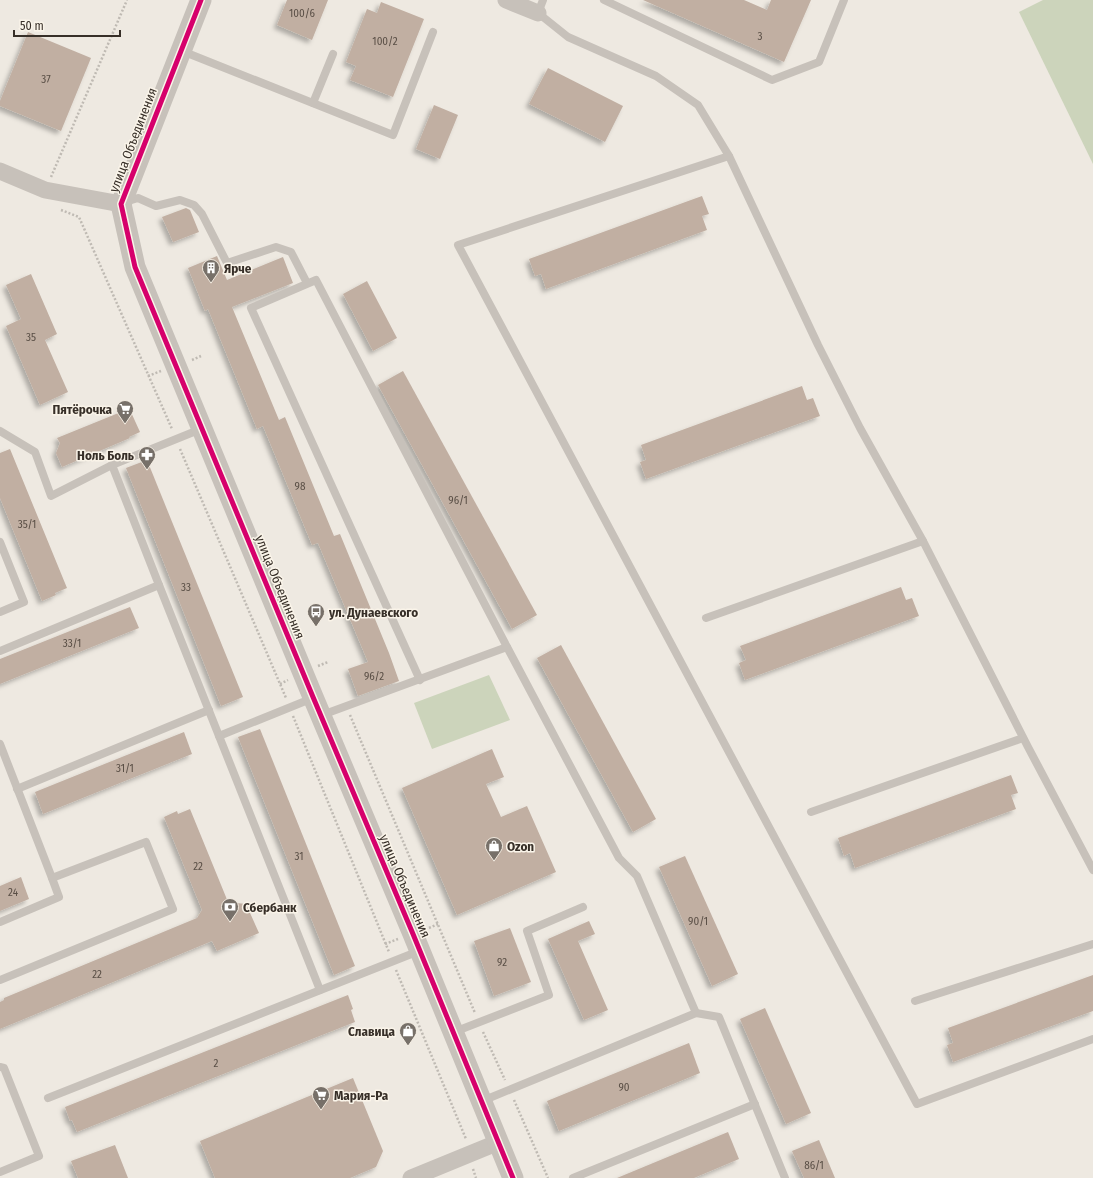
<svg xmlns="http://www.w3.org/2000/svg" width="1093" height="1178" font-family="'Fira Sans Condensed',sans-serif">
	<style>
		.green { fill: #ccd4bb }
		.building { fill: #c1afa2; filter: url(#shadow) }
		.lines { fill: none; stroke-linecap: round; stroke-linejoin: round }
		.path { stroke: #bfbab3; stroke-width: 2.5; stroke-dasharray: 2 2; stroke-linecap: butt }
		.service { stroke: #c7c1ba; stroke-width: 8 }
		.minor { stroke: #c7c1ba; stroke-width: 17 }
		.tertiary { stroke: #c7c1ba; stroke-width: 21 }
		.cycleway-casing { stroke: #faf4e9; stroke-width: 8 }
		.cycleway { stroke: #d6006c; stroke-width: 5 }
		.labels { text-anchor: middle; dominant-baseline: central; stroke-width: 3; stroke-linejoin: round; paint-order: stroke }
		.number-label { font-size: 11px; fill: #5a4f46 }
		.street-label { font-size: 13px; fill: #372f28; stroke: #faf4e9 }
		.poi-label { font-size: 13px; font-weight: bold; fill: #372f28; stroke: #faf4e9; text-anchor: start }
	</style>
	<defs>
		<filter id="shadow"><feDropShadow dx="-3.5" dy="3.5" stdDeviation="2" flood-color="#0004"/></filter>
	</defs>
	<rect width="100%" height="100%" fill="#eee9e1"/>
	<g class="green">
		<path d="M1043,0h50v164l-74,-152z"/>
		<path d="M489,675l21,45 -78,29 -18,-46z"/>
	</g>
	<g class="building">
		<path d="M287,0h41l-16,40 -35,-15z"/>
		<path d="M643,0h101l23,10 4,-10h40l-27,62z"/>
		<path d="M381,2l43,17 -31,78 -43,-17 6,-14 -10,-4 21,-53 10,4z"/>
		<path d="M28,32l63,26 -30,73 -61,-25v-5z"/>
		<path d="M548,68l75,38 -18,36 -76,-38z"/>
		<path d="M434,105l24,10 -18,44 -24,-10z"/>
		<path d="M702,196l7,18 -7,2 5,14 -161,59 -5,-15 -6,2 -6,-17z"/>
		<path d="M186,208l4,2 9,22 -26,10 -11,-25z"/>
		<path d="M217,256l10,24 56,-23 10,26 -61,24 47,113 6,-3 49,119 6,-2 49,119 10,28 -41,15 -10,-27 20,-7 -50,-119 -6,2 -49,-119 -6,3 -49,-120 -3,2 -17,-43z"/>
		<path d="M31,274l26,60 -12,6 23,52 -28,13 -34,-79 15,-7 -15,-34z"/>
		<path d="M367,281l30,57 -24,13 -30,-57z"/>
		<path d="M403,371l134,244 -25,14 -134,-244z"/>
		<path d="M802,386l5,14 6,-2 7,18 -174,63 -6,-17 6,-2 -5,-15z"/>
		<path d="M130,410l10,22 -11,5 1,1 -68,29 -6,-14 4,-10 -3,-5 64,-26z"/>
		<path d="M10,449l57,139 -12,5 1,2 -14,6 -42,-103v-45z"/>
		<path d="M147,460l96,237 -22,9 -95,-238z"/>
		<path d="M901,587l5,13 6,-2 7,18 -174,64 -6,-17 7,-3 -6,-14z"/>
		<path d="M130,607l9,21 -139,56v-25z"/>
		<path d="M561,645l95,174 -23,13 -96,-174z"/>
		<path d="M260,729l95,237 -21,9 -96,-238z"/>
		<path d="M184,732l8,22 -149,60 -8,-22z"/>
		<path d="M492,749l12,28 -18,7 15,33 26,-11 29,66 -99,43 -55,-127z"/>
		<path d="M1011,775l7,18 -7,2 5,14 -161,59 -5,-15 -6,3 -6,-18z"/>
		<path d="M190,809l38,93 18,2 13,29 -42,18 -5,-10 -212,88v-27l4,-2v-2l193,-80 5,-8 -38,-93 13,-6 1,3z"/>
		<path d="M685,856l53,118 -26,12 -53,-119z"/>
		<path d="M21,877l8,22 -29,12v-25z"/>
		<path d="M589,921l6,13 -17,7 30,69 -24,10 -36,-81z"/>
		<path d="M510,928l21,54 -37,14 -20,-55z"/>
		<path d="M1093,975v36l-140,51 -6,-17 6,-2 -5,-15z"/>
		<path d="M348,995l5,14 -2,1 4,12 -278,110 -5,-12 -2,1 -5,-14z"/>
		<path d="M765,1008l46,105 -25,11 -46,-105z"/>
		<path d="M689,1043l11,30 -141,58 -12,-30z"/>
		<path d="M353,1078l30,73 -7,16 -26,11h-135l-15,-37z"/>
		<path d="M728,1132l11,27 -45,19h-77z"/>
		<path d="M819,1140l16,38h-31l-12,-27z"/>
		<path d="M115,1145l13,33h-50l-7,-17z"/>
	</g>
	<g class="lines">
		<g class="path">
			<path d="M51,177l76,-177"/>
			<path d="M61,210l18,7 93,212"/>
			<path d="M192,360l9,-4"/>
			<path d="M148,376l13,-5"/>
			<path d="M180,449l106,249"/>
			<path d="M318,666l10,-4"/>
			<path d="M280,684l8,-4"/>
			<path d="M350,715l125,298"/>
			<path d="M293,716l96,236"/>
			<path d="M429,928l9,-4"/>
			<path d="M385,944l13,-5"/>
			<path d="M396,970l70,169"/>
			<path d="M483,1032l22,48"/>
			<path d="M514,1100l34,78"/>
			<path d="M473,1169l3,9"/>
		</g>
		<g class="service">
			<path d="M543,0l-5,13 30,24 88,39 42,29 31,51 89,189 42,83 63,113 105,206 65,123"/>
			<path d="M604,0l168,80 47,-18 25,-62"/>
			<path d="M182,51l211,84 40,-103"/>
			<path d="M313,103l20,-49"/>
			<path d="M729,156l-271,89 459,859 176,-65"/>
			<path d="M125,202l13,-4 18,8 24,-6 14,5 8,9 25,49 49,-16 15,5 16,31"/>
			<path d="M0,431l35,21 16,44 61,-31"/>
			<path d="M0,542l24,60 -24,10"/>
			<path d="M159,585l161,405"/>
			<path d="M706,618l217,-77"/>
			<path d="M0,651l159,-66 -47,-120 89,-36"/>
			<path d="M420,680l-169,-372 65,-28 191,367"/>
			<path d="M322,715l185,-68 112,211 18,18 59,137 -214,88"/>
			<path d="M219,736l94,-38"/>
			<path d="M0,744l52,134"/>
			<path d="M17,789l192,-79"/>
			<path d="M811,812l212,-74"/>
			<path d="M0,922l59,-25 -7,-19 94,-36 27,67 -173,71"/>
			<path d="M915,1001l178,-57"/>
			<path d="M696,1013l23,4 66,161"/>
			<path d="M454,1032l95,-37 -22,-64 56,-24"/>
			<path d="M0,1067l4,1 35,88 -39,16"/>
			<path d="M48,1098l371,-147"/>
			<path d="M573,1178l182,-74"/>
		</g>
		<g class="minor">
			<path d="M506,0l32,13"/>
			<path d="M0,171l45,19 76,14"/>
			<path d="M411,1178l88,-36"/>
		</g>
		<path class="tertiary" d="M201,0l-80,204 14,63 178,430 100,237 100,244"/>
		<defs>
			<path id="cycleway" d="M201,0l-80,204 14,63 178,430 100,237 100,244"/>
		</defs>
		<use href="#cycleway" class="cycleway-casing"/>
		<use href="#cycleway" class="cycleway"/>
	</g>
	<defs>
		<symbol id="building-pin" viewBox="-11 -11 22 30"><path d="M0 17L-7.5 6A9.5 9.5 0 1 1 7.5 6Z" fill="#777069" stroke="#faf4e9"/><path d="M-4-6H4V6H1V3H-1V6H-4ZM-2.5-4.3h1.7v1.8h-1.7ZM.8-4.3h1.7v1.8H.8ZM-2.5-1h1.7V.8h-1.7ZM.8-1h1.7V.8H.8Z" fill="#fff"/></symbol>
		<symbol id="supermarket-pin" viewBox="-11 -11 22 30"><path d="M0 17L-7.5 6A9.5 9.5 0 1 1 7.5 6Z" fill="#777069" stroke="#faf4e9"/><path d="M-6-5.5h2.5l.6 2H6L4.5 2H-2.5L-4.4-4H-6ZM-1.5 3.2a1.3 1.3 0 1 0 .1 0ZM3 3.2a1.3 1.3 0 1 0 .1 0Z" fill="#fff"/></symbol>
		<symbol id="pharmacy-pin" viewBox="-11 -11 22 30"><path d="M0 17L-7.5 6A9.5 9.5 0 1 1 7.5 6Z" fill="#777069" stroke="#faf4e9"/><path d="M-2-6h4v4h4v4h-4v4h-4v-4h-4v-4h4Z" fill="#fff"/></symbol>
		<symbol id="bus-pin" viewBox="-11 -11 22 30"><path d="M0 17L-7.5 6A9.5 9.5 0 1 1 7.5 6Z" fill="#777069" stroke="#faf4e9"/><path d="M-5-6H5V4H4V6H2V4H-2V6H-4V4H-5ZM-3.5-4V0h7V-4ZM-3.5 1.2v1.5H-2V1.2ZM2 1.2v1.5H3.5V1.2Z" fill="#fff"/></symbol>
		<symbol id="shop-pin" viewBox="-11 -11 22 30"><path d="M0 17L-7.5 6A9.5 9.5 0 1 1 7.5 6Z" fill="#777069" stroke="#faf4e9"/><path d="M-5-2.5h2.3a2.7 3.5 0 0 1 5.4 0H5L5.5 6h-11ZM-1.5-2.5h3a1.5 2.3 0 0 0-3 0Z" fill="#fff"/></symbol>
		<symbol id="bank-pin" viewBox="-11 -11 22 30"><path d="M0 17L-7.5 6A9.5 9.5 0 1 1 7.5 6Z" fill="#777069" stroke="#faf4e9"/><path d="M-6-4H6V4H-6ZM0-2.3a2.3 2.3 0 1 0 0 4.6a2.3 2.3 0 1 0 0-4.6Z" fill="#fff"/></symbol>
	</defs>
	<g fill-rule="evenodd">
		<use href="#building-pin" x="201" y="258" width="20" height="27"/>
		<use href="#supermarket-pin" x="115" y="399" width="20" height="27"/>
		<use href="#pharmacy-pin" x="137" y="445" width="20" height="27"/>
		<use href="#bus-pin" x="306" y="602" width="20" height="27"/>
		<use href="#shop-pin" x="484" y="836" width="20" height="27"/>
		<use href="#bank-pin" x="220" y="897" width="20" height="27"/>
		<use href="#shop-pin" x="398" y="1021" width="20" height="27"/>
		<use href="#supermarket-pin" x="311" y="1085" width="20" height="27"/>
	</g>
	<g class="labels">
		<g class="number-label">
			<text x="302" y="13">100/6</text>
			<text x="760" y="36">3</text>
			<text x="385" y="41">100/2</text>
			<text x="46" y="79">37</text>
			<text x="31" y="337">35</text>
			<text x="300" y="486">98</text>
			<text x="458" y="500">96/1</text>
			<text x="27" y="524">35/1</text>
			<text x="186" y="587">33</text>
			<text x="72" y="643">33/1</text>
			<text x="374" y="676">96/2</text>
			<text x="125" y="768">31/1</text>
			<text x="299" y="856">31</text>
			<text x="198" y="866">22</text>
			<text x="13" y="892">24</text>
			<text x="698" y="921">90/1</text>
			<text x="502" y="962">92</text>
			<text x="97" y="974">22</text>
			<text x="216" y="1063">2</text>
			<text x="624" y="1087">90</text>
			<text x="814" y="1165">86/1</text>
		</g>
		<g class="street-label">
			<text transform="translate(133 140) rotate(-69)">улица Объединения</text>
			<text transform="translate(280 587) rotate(68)">улица Объединения</text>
			<text transform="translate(405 886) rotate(67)">улица Объединения</text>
		</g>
		<g class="poi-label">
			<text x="224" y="268">Ярче</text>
			<text x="112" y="409" text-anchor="end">Пятёрочка</text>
			<text x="134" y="455" text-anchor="end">Ноль Боль</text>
			<text x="329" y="612">ул. Дунаевского</text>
			<text x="507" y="846">Ozon</text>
			<text x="243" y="907">Сбербанк</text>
			<text x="395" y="1031" text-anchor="end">Славица</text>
			<text x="334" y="1095">Мария-Ра</text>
		</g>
	</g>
	<path d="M14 30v6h106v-6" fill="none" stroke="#372f28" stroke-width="2"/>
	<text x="20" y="30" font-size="12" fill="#372f28" stroke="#faf4e9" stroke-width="3" paint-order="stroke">50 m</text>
</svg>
